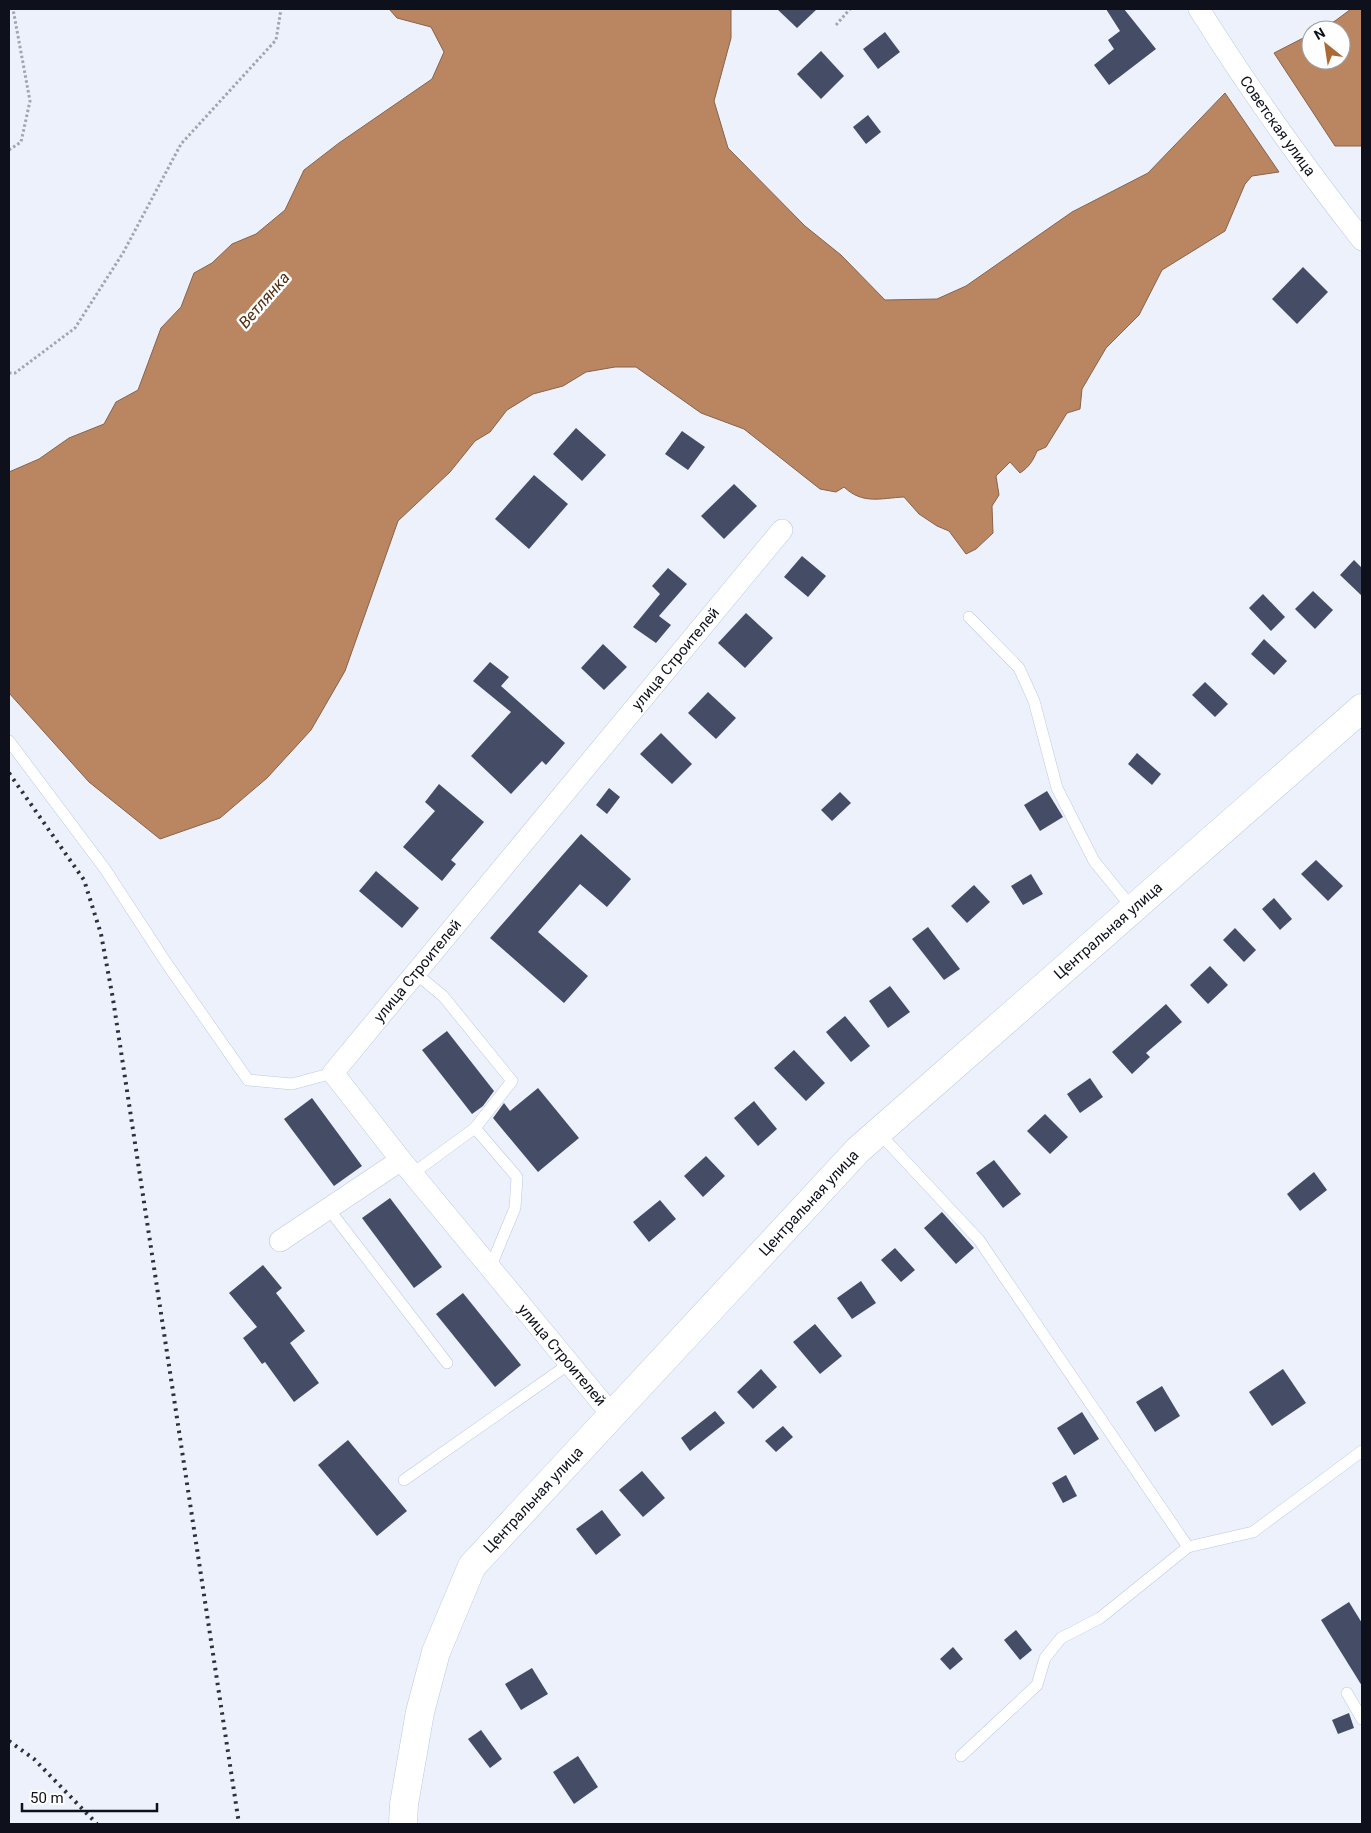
<svg xmlns="http://www.w3.org/2000/svg" width="1371" height="1833" font-family="Roboto,sans-serif">
	<style>
		.water { fill: #b98661; stroke: #86634c }
		.building { fill: #444d65 }
		.lines { fill: none; stroke-linecap: round; stroke-linejoin: round }
		.lane-casing { stroke: #bdc8e4; stroke-width: 12 }
		.street-casing { stroke: #bdc8e4; stroke-width: 22 }
		.secondary-casing { stroke: #bdc8e4; stroke-width: 29 }
		.path { stroke: #a0a5af; stroke-width: 3; stroke-dasharray: 2.5 2.5; stroke-linecap: butt }
		.lane { stroke: #fff; stroke-width: 11 }
		.street { stroke: #fff; stroke-width: 21 }
		.secondary { stroke: #fff; stroke-width: 28 }
		.rail { stroke: #2d303a; stroke-width: 4; stroke-dasharray: 2.5 5; stroke-linecap: butt }
		.labels { text-anchor: middle; dominant-baseline: central; stroke-width: 5; stroke-linejoin: round; paint-order: stroke }
		.street-label { font-size: 15px; fill: #0e111b; stroke: #fefefe }
		.water-label { font-size: 16px; font-style: italic; fill: #522e11; stroke: #fefefe }
	</style>
	<rect width="100%" height="100%" fill="#ecf1fc"/>
	<g class="water">
		<path d="M389,9h342v29l-17,63 14,47 77,78 36,29 44,45 52,-1 29,-13 106,-74 76,-39 77,-80 54,79 -27,4 -7,8 -20,47 -63,39 -23,45 -33,33 -24,41 -2,20 -13,4 -21,34 -9,4c-4,10 -8,16 -17,22l-10,-11 -14,14 3,19 -7,11 1,27 -17,16 -10,5 -17,-23 -12,-5 -18,-12 -15,-17c-23,1 -41,8 -60,-10l-8,5 -16,-3 -76,-60 -43,-16 -65,-46h-21l-29,5 -23,14 -30,8 -26,16 -17,22 -15,9 -25,31 -52,49 -53,150 -34,59 -44,48 -47,40 -60,21 -71,-57 -80,-89v-221l30,-13 30,-21 35,-14 12,-22 22,-12 23,-62 20,-21 13,-34 18,-10 20,-19 24,-10 29,-24 19,-40 35,-27 93,-64 12,-27 -13,-25 -34,-9z"/>
		<path d="M1351,9h11v137h-27l-61,-93 37,-19v26h30v-30h-23l17,-9z"/>
	</g>
	<g class="building">
		<path d="M777,9h40l-20,19z"/>
		<path d="M1106,9h18l32,40 -47,36 -15,-20 20,-16 -6,-9 12,-9z"/>
		<path d="M885,32l15,20 -22,17 -15,-20z"/>
		<path d="M821,51l23,25 -23,23 -24,-25z"/>
		<path d="M868,115l13,17 -15,12 -13,-17z"/>
		<path d="M1303,267l25,25 -31,32 -25,-25z"/>
		<path d="M576,428l30,27 -24,26 -29,-27z"/>
		<path d="M682,431l23,16 -17,23 -23,-16z"/>
		<path d="M534,475l34,29 -39,45 -34,-30z"/>
		<path d="M734,484l23,22 -33,33 -23,-23z"/>
		<path d="M802,556l24,20 -18,21 -24,-20z"/>
		<path d="M1354,560l8,8v28l-22,-21z"/>
		<path d="M668,568l19,16 -28,32 12,9 -15,18 -23,-16 27,-33 -8,-8z"/>
		<path d="M1313,591l20,19 -18,19 -20,-20z"/>
		<path d="M1263,594l22,23 -14,14 -22,-23z"/>
		<path d="M746,613l27,25 -28,30 -27,-25z"/>
		<path d="M1264,639l23,22 -13,14 -23,-21z"/>
		<path d="M603,644l24,23 -23,23 -23,-22z"/>
		<path d="M490,662l19,15 -8,9 64,57 -19,22 -4,-4 -31,33 -40,-38 40,-44 -38,-31z"/>
		<path d="M1205,682l23,22 -13,13 -23,-22z"/>
		<path d="M708,692l28,26 -20,21 -28,-26z"/>
		<path d="M661,733l31,31 -20,20 -32,-30z"/>
		<path d="M1137,753l24,21 -9,11 -24,-21z"/>
		<path d="M439,784l45,38 -33,38 5,4 -14,17 -39,-34 32,-36 -10,-9z"/>
		<path d="M609,788l11,9 -13,17 -11,-9z"/>
		<path d="M1047,791l16,26 -23,14 -16,-26z"/>
		<path d="M840,792l11,11 -19,18 -11,-11z"/>
		<path d="M581,834l50,45 -24,28 -27,-23 -42,48 50,44 -24,27 -74,-65z"/>
		<path d="M1316,860l27,26 -15,15 -27,-27z"/>
		<path d="M376,871l43,37 -17,20 -43,-37z"/>
		<path d="M1031,874l12,20 -20,11 -12,-19z"/>
		<path d="M974,885l16,17 -23,21 -16,-17z"/>
		<path d="M1274,898l18,21 -12,11 -18,-21z"/>
		<path d="M928,927l32,42 -16,11 -32,-41z"/>
		<path d="M1235,928l21,22 -12,12 -21,-22z"/>
		<path d="M1210,966l18,19 -20,19 -18,-19z"/>
		<path d="M890,986l20,26 -22,16 -19,-27z"/>
		<path d="M1166,1004l16,18 -36,31 4,4 -18,17 -20,-22z"/>
		<path d="M845,1016l25,30 -19,16 -25,-30z"/>
		<path d="M447,1031l47,60 -11,15 -11,8 -50,-64z"/>
		<path d="M794,1050l31,33 -19,18 -32,-33z"/>
		<path d="M1090,1078l13,19 -23,16 -13,-19z"/>
		<path d="M538,1088l41,50 -41,34 -45,-54 11,-15 6,8z"/>
		<path d="M312,1098l50,68 -28,20 -50,-67z"/>
		<path d="M754,1101l23,28 -19,17 -24,-28z"/>
		<path d="M1045,1114l23,23 -18,17 -23,-23z"/>
		<path d="M706,1156l19,20 -22,21 -19,-21z"/>
		<path d="M994,1160l27,34 -18,14 -27,-35z"/>
		<path d="M1314,1172l13,18 -27,21 -13,-17z"/>
		<path d="M390,1198l52,69 -28,21 -52,-70z"/>
		<path d="M660,1200l16,19 -27,23 -16,-20z"/>
		<path d="M942,1212l32,36 -18,16 -32,-36z"/>
		<path d="M895,1248l20,22 -14,12 -20,-22z"/>
		<path d="M263,1265l19,23 -6,5 29,38 -15,12 29,40 -25,19 -29,-40 -3,2 -19,-26 14,-11 -28,-34z"/>
		<path d="M861,1281l15,22 -24,16 -15,-21z"/>
		<path d="M463,1293l58,72 -26,22 -59,-73z"/>
		<path d="M815,1324l27,32 -22,18 -27,-32z"/>
		<path d="M761,1369l16,18 -24,22 -16,-17z"/>
		<path d="M1283,1369l23,34 -34,23 -23,-34z"/>
		<path d="M1162,1386l18,30 -25,16 -19,-30z"/>
		<path d="M715,1411l10,12 -35,28 -9,-13z"/>
		<path d="M1082,1412l17,27 -25,16 -17,-27z"/>
		<path d="M783,1426l10,11 -17,15 -11,-11z"/>
		<path d="M348,1440l59,71 -30,25 -59,-71z"/>
		<path d="M642,1471l23,27 -22,19 -24,-27z"/>
		<path d="M1066,1475l11,21 -14,7 -11,-20z"/>
		<path d="M602,1510l19,25 -25,20 -20,-26z"/>
		<path d="M1349,1602l13,21v63l-41,-66z"/>
		<path d="M1016,1630l16,20 -12,10 -16,-20z"/>
		<path d="M953,1647l10,12 -13,11 -10,-11z"/>
		<path d="M532,1668l16,26 -27,16 -16,-26z"/>
		<path d="M1349,1713l5,15 -16,6 -6,-14z"/>
		<path d="M481,1730l21,29 -12,9 -22,-29z"/>
		<path d="M578,1756l20,31 -24,17 -21,-32z"/>
	</g>
	<g class="lines">
		<defs>
			<g id="lane">
				<path d="M969,617l50,51 15,33 23,87 37,73 39,48"/>
				<path d="M9,741l96,128 62,95 81,116 44,4 41,-11"/>
				<path d="M415,973l28,23 69,85 -37,47"/>
				<path d="M878,1132l101,108 209,307 -88,71 -39,20 -16,20 -8,27 -76,71"/>
				<path d="M412,1174l63,-46 42,49 -2,31 -25,60"/>
				<path d="M328,1208l119,155"/>
				<path d="M404,1480l165,-116"/>
				<path d="M1188,1547l65,-15 109,-81"/>
				<path d="M1347,1693l15,26"/>
			</g>
			<g id="street">
				<path id="s1" d="M1199,9c50,80 105,157 163,231"/>
				<path d="M280,1241l121,-81"/>
				<path id="s2" d="M612,1415l-211,-255 -68,-87 449,-543"/>
			</g>
			<g id="secondary">
				<path id="s3" d="M403,1824l1,-20 16,-92 16,-60 36,-86 386,-416 504,-442"/>
			</g>
		</defs>
		<use href="#lane" class="lane-casing"/>
		<use href="#street" class="street-casing"/>
		<use href="#secondary" class="secondary-casing"/>
		<g class="path">
			<path d="M836,25l14,-16"/>
			<path d="M9,150l12,-8 9,-41 -17,-92"/>
			<path d="M9,373h6l60,-45 48,-75 58,-109 95,-104 5,-31"/>
		</g>
		<use href="#lane" class="lane"/>
		<use href="#street" class="street"/>
		<use href="#secondary" class="secondary"/>
		<g class="rail">
			<path d="M9,773l75,107 17,54 12,65 126,825"/>
			<path d="M9,1741l25,18 63,65"/>
		</g>
	</g>
	<g class="labels">
		<g class="street-label">
			<text stroke="none"><textPath href="#s1" startOffset="141">Советская улица</textPath></text>
			<text stroke="none"><textPath href="#s2" startOffset="979">улица Строителей</textPath></text>
			<text stroke="none"><textPath href="#s3" startOffset="1169">Центральная улица</textPath></text>
			<text stroke="none"><textPath href="#s2" startOffset="574">улица Строителей</textPath></text>
			<text stroke="none"><textPath href="#s3" startOffset="764">Центральная улица</textPath></text>
			<text transform="translate(562 1355) rotate(50)">улица Строителей</text>
			<text stroke="none"><textPath href="#s3" startOffset="359">Центральная улица</textPath></text>
		</g>
		<g class="water-label">
			<text transform="translate(264 300) rotate(-49)">Ветлянка</text>
		</g>
	</g>
	<rect width="1371" height="1833" fill="none" stroke="#0e111b" stroke-width="20"/>
	<g transform="translate(1326 45) rotate(330)"><circle r="24" fill="#fefefe" stroke="#9e9fa3"/>
	<path d="M0-4L9 19L0 12L-9 19Z" fill="#ab6a35"/>
	<text y="-8" font-size="14" font-weight="bold" text-anchor="middle" fill="#0e111b">N</text>
	</g>
	<path d="M22 1803v8h135v-8" fill="none" stroke="#0e111b" stroke-width="2.5"/>
	<text x="30" y="1803" font-size="15" fill="#0e111b" stroke="#fefefe" stroke-width="4" paint-order="stroke">50 m</text>
</svg>
